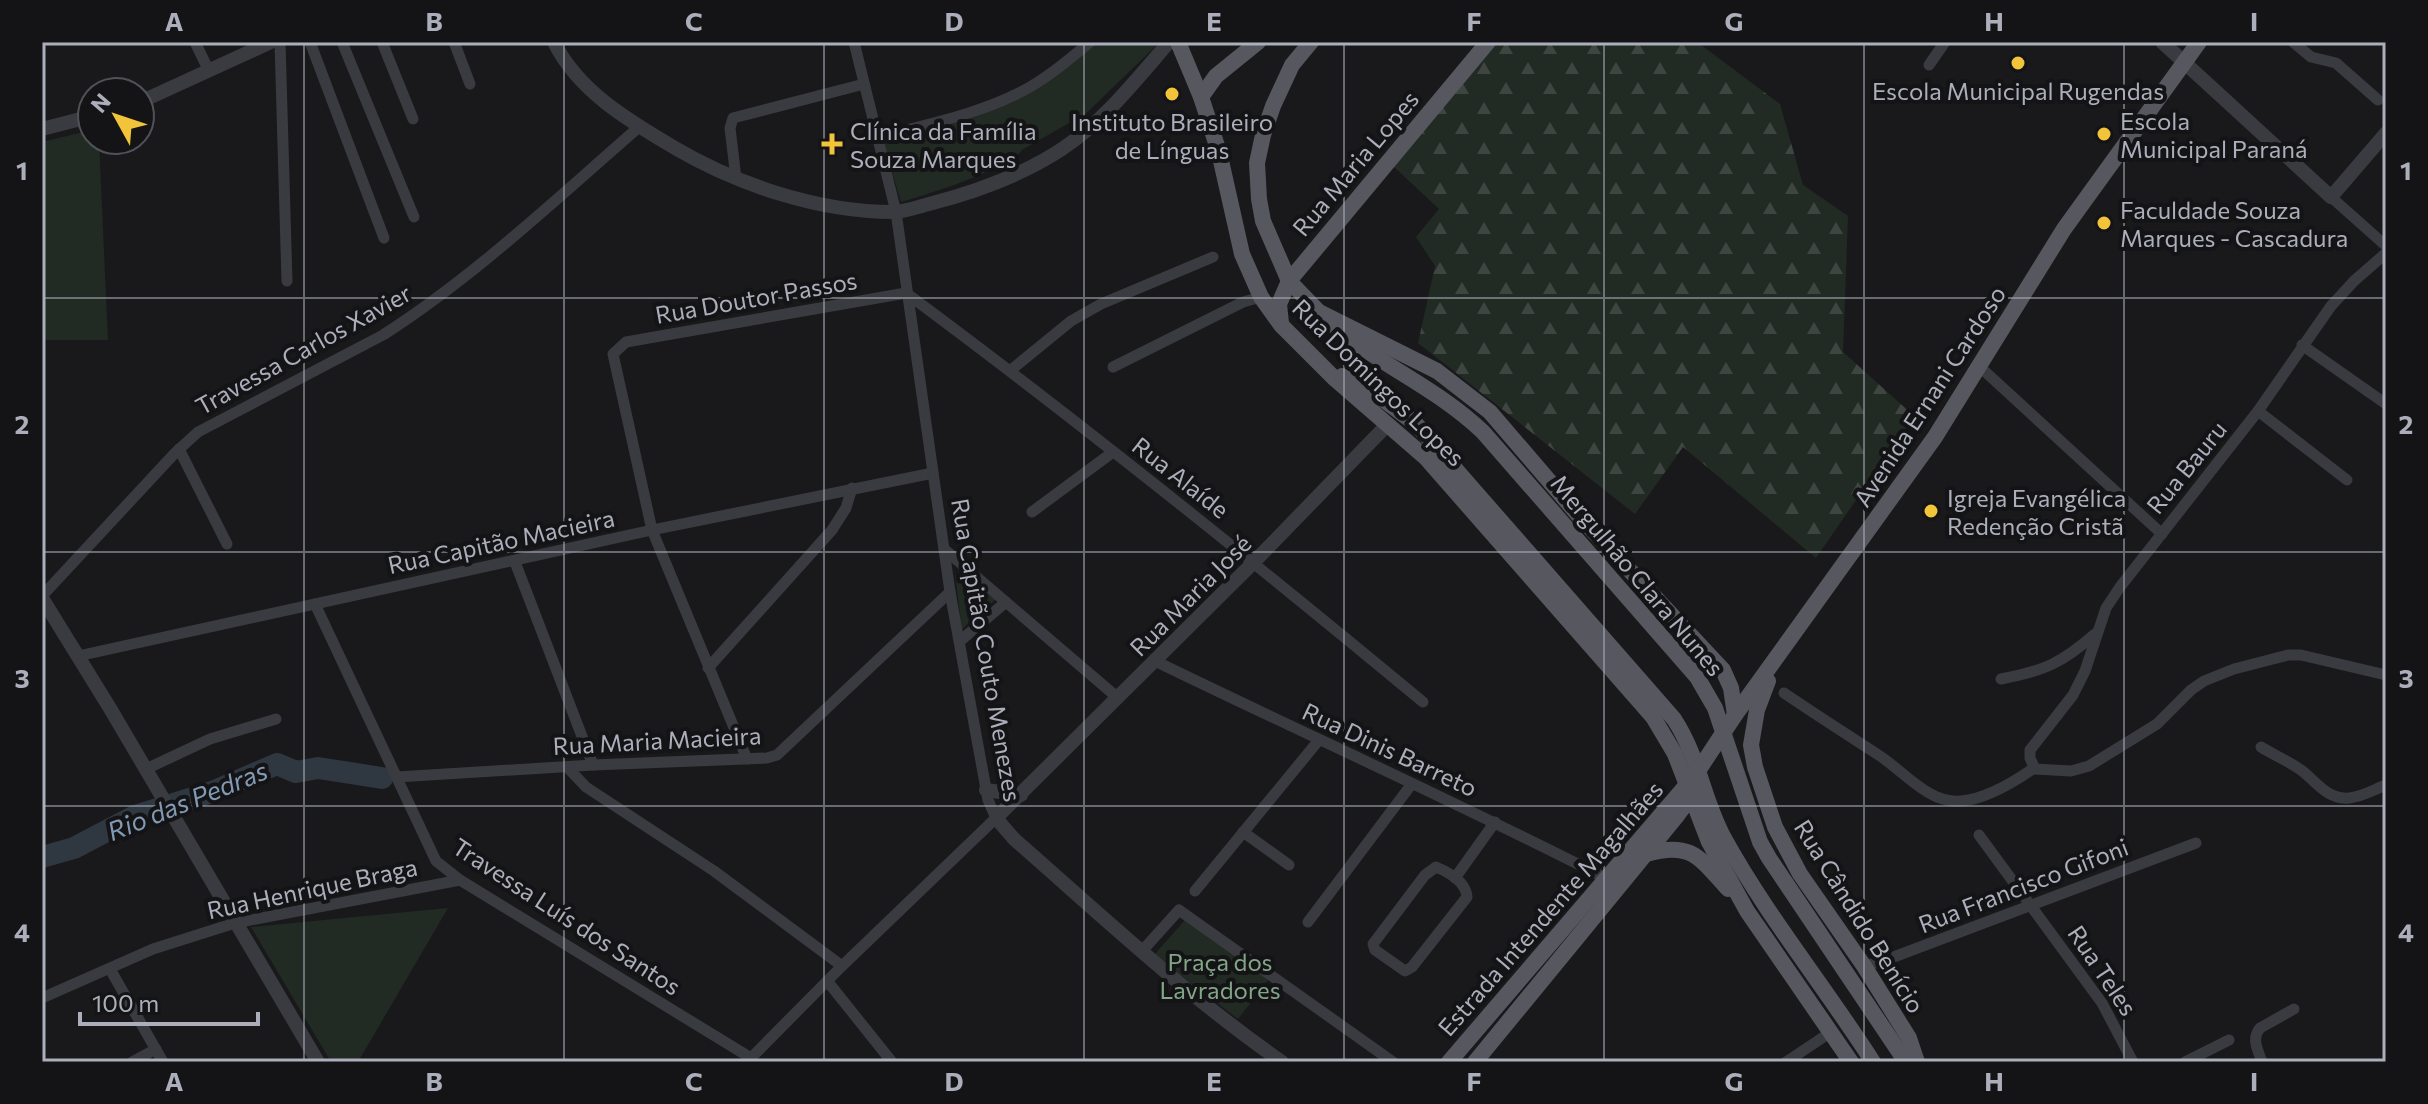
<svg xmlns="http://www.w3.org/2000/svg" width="2428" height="1104" font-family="Commissioner,sans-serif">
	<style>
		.green { fill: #212a23 }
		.forest { fill: url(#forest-firs) }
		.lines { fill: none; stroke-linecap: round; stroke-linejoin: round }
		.river { stroke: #2f3740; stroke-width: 22 }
		.minor { stroke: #3a3b40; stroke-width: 11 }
		.tertiary { stroke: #3a3b40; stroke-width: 14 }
		.primary { stroke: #56575f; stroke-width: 16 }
		.grid { fill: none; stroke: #acafbb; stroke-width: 2; stroke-opacity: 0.55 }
		.poi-dot { fill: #f2c43a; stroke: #141416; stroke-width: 3 }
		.labels { text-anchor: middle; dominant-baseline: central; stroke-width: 8; stroke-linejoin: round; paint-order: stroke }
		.poi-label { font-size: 24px; fill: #acafbb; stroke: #141416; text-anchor: start }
		.street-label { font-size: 24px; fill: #acafbb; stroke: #141416 }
		.park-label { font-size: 24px; fill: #83a688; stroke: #141416 }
		.water-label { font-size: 26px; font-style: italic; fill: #839ab5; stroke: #141416 }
		.neatline { fill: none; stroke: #acafbb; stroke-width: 3 }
		.grid-label { font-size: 26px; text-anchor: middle; font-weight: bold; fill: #acafbb }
	</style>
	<defs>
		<pattern id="forest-firs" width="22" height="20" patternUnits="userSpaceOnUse" patternTransform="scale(2)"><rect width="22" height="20" fill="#212a23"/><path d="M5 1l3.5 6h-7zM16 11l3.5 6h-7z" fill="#3f4641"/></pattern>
	</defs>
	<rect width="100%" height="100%" fill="#19191b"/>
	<g class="green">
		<path d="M1095,42h65l-89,86 -2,-5 -47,27c-12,18 -97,46 -121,52l-18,-61 101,-29z"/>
		<path d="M92,130v10h7l9,200h-66v-198z"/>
		<path d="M955,575l41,24 -34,30z"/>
		<path d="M448,908l-90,154h-27l-80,-135z"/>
		<path d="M1185,920l84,59 -31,40 -84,-64z"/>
	</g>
	<path class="forest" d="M1495,42h202l83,62 23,81 45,31 -5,136 71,64 -98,142 -133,-111 -48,67 -217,-171 17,-77 -19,-29 23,-28 -48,-45z"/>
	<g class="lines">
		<path class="river" d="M42,857l32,-9 61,-32 77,-24 65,-28 19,8 22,-4 64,10"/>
		<g class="minor">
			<path d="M195,42l14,29"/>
			<path d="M280,42l7,239"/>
			<path d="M310,42l74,196"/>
			<path d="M342,42l72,175"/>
			<path d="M382,42l31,77"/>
			<path d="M454,42l16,42"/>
			<path d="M2293,42l18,15 25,6 42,37"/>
			<path d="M1929,65l16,-23"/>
			<path d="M878,137c51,-13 106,-24 152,-50 22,-13 41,-29 60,-45"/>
			<path d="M736,178l-6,-50 3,-10 131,-34"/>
			<path d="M2331,197l55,49"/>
			<path d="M2386,253l-32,28 -23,25 -73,105 -138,176 -14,21 -21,63 -12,24 -43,55v8l5,11 36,2 18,-5 68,-42 34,-34 13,-9 30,-12 54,-14h13l85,20"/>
			<path d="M2302,345l84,59"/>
			<path d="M1113,367l130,-65 18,-5"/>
			<path d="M1980,367l182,167"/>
			<path d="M1011,370l60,-49 30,-17 112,-47"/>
			<path d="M2258,411l89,69"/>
			<path d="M179,449l48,95"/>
			<path d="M1032,512l81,-60"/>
			<path d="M944,549l174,149"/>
			<path d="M515,562l78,203"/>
			<path d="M42,596l133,-143 23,-21 185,-97c92,-59 173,-136 256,-208"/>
			<path d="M315,604l121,257 24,19 291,178"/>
			<path d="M960,641l46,-39"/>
			<path d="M78,656l574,-126 281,-57"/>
			<path d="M1155,661c150,73 302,141 450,217"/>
			<path d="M708,668l124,-138 14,-22 6,-20"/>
			<path d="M2001,679c43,-8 61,-16 94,-45"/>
			<path d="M1784,693c31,21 62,41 93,61 26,16 51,50 84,47 25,-2 53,-19 73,-33"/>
			<path d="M2261,747c13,8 27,14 40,23 15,11 26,30 48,28 13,-1 26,-9 37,-13"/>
			<path d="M747,759l-95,-229 -39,-176 13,-12 280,-49c177,131 348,269 517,409"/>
			<path d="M567,767l19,20 128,84 128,95"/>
			<path d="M146,769l64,-30 66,-20"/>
			<path d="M397,777l196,-12 174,-7 10,-3 173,-163"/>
			<path d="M1243,832l46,33"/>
			<path d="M1979,835l123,168 31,59"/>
			<path d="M1436,867c12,5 30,15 31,30l-55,70 -7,4 -30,-21 -2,-6 52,-69z"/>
			<path d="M1455,878l40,-56"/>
			<path d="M1195,891l124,-151"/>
			<path d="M1308,922l103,-137"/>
			<path d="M1142,951l37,-41 214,152"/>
			<path d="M1864,966l19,-5 313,-118"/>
			<path d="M110,969l53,93"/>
			<path d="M828,982l64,80"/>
			<path d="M42,998l111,-49 82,-26 225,-43"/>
			<path d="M132,1062l24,-13"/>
			<path d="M747,1062l95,-96 154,-148 -8,-18 -38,-208 -54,-380 -42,-170"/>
			<path d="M1786,1062l45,-30"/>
			<path d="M2185,1062l44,-22"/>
			<path d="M2262,1062c-4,-12 -11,-23 -2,-34l34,-19"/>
		</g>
		<g class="tertiary">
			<path d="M554,42c24,49 75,79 121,106 63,37 144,64 218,64 12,0 24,-5 36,-8 47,-12 92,-28 133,-55 42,-28 74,-69 107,-107"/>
			<path d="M2162,42l169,155 55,-64"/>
			<path d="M140,102l131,-60"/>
			<path d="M42,129l50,-13"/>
			<path d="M42,598l69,112 207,352"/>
			<path d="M986,790l35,5"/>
			<path d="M1282,1062c-95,-66 -181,-147 -268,-223l-18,-21 258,-256 134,-138"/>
		</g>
		<g class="primary">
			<path d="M1178,42l23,55 18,55 23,102 19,43 20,28 54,54 91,79 227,259 22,37 34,88 38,69 104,151"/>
			<path d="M1311,42l-19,23 -19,41 -10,29 -6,28 2,36 4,22 26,60 30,31 118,59 53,41 90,105 143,153 8,18 4,27"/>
			<path d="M1201,97l15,-21 42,-34"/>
			<path d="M1319,312c47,48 113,71 164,120l214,245 18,31 45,134 9,16 137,204"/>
			<path d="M1281,323l-2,-19 10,-23 199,-239"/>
			<path d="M1342,376l38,21 36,27 258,295c26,40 29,81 50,119 43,78 101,149 149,224"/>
			<path d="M1768,681l-11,29 -6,35 4,22 20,60 25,47 64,92 45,72 8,24"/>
			<path d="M1646,854c45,-13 53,3 82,35"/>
			<path d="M1449,1062l247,-288 39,-59 200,-278 129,-208 135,-187"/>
			<path d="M1475,1062l201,-245 8,-11 3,-17"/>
		</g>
	</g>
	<path class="grid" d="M304,42v1020M564,42v1020M824,42v1020M1084,42v1020M1344,42v1020M1604,42v1020M1864,42v1020M2124,42v1020M42,298h2344M42,552h2344M42,806h2344"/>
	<g class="poi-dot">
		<circle cx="2018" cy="63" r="8"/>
		<circle cx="1172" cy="94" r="8"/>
		<circle cx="2104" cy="134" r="8"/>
		<path d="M828 132h8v8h8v8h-8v8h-8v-8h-8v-8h8z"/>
		<circle cx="2104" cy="223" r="8"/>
		<circle cx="1931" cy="511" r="8"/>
	</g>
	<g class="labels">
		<g class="poi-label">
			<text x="2018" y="90" text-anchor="middle">Escola Municipal Rugendas</text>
			<text x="2120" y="120">Escola<tspan x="2120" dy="28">Municipal Paraná</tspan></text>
			<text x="1172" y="121" text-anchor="middle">Instituto Brasileiro<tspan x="1172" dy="28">de Línguas</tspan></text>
			<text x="850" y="130">Clínica da Família<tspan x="850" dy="28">Souza Marques</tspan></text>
			<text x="2120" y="209">Faculdade Souza<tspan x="2120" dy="28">Marques - Cascadura</tspan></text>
			<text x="1947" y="497">Igreja Evangélica<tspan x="1947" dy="28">Redenção Cristã</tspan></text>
		</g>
		<g class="street-label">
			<text transform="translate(1355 163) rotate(-50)">Rua Maria Lopes</text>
			<text transform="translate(756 297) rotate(-10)">Rua Doutor Passos</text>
			<text transform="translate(303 349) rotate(-29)">Travessa Carlos Xavier</text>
			<text transform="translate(1379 382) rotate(44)">Rua Domingos Lopes</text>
			<text transform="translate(1929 396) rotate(-57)">Avenida Ernani Cardoso</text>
			<text transform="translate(2186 467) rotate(-51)">Rua Bauru</text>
			<text transform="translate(1181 477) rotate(38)">Rua Alaíde</text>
			<text transform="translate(501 541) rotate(-12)">Rua Capitão Macieira</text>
			<text transform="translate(1638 575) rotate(50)">Mergulhão Clara Nunes</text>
			<text transform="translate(1190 595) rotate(-45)">Rua Maria José</text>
			<text transform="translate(987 650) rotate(80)">Rua Capitão Couto Menezes</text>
			<text transform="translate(657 740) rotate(-3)">Rua Maria Macieira</text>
			<text transform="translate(1390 749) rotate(25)">Rua Dinis Barreto</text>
			<text transform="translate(2023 885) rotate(-21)">Rua Francisco Gifoni</text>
			<text transform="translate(312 888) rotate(-12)">Rua Henrique Braga</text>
			<text transform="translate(1550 908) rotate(-49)">Estrada Intendente Magalhães</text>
			<text transform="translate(567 916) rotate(33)">Travessa Luís dos Santos</text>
			<text transform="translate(1860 916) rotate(58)">Rua Cândido Benício</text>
			<text transform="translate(2103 970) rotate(56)">Rua Teles</text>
		</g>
		<g class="park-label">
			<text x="1220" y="961">Praça dos<tspan x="1220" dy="28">Lavradores</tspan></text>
		</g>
		<g class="water-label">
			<text transform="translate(187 800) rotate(-22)">Rio das Pedras</text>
		</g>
	</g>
	<rect width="2428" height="1104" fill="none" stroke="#141416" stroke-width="88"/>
	<g transform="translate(116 116) rotate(310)"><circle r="38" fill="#141416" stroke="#515258" stroke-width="2"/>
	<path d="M0-6L14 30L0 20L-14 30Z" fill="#f2c43a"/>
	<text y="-12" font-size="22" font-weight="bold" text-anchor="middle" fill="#acafbb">N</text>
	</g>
	<path d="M80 1012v12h178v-12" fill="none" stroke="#acafbb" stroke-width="4"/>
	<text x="92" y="1012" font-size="24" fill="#acafbb" stroke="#141416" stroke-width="6" paint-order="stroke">100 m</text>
	<rect x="44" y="44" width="2340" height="1016" class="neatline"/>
	<g class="grid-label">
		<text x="174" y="31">A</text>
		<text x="434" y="31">B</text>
		<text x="694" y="31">C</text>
		<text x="954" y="31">D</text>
		<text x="1214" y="31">E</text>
		<text x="1474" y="31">F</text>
		<text x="1734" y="31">G</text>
		<text x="1994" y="31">H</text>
		<text x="2254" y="31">I</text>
		<text x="22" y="180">1</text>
		<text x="2406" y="180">1</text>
		<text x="22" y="434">2</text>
		<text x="2406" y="434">2</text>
		<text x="22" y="688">3</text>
		<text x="2406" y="688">3</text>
		<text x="22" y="942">4</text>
		<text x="2406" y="942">4</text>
		<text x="174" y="1091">A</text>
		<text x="434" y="1091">B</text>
		<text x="694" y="1091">C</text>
		<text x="954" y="1091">D</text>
		<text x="1214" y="1091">E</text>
		<text x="1474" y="1091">F</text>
		<text x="1734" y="1091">G</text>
		<text x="1994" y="1091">H</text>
		<text x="2254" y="1091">I</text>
	</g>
</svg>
